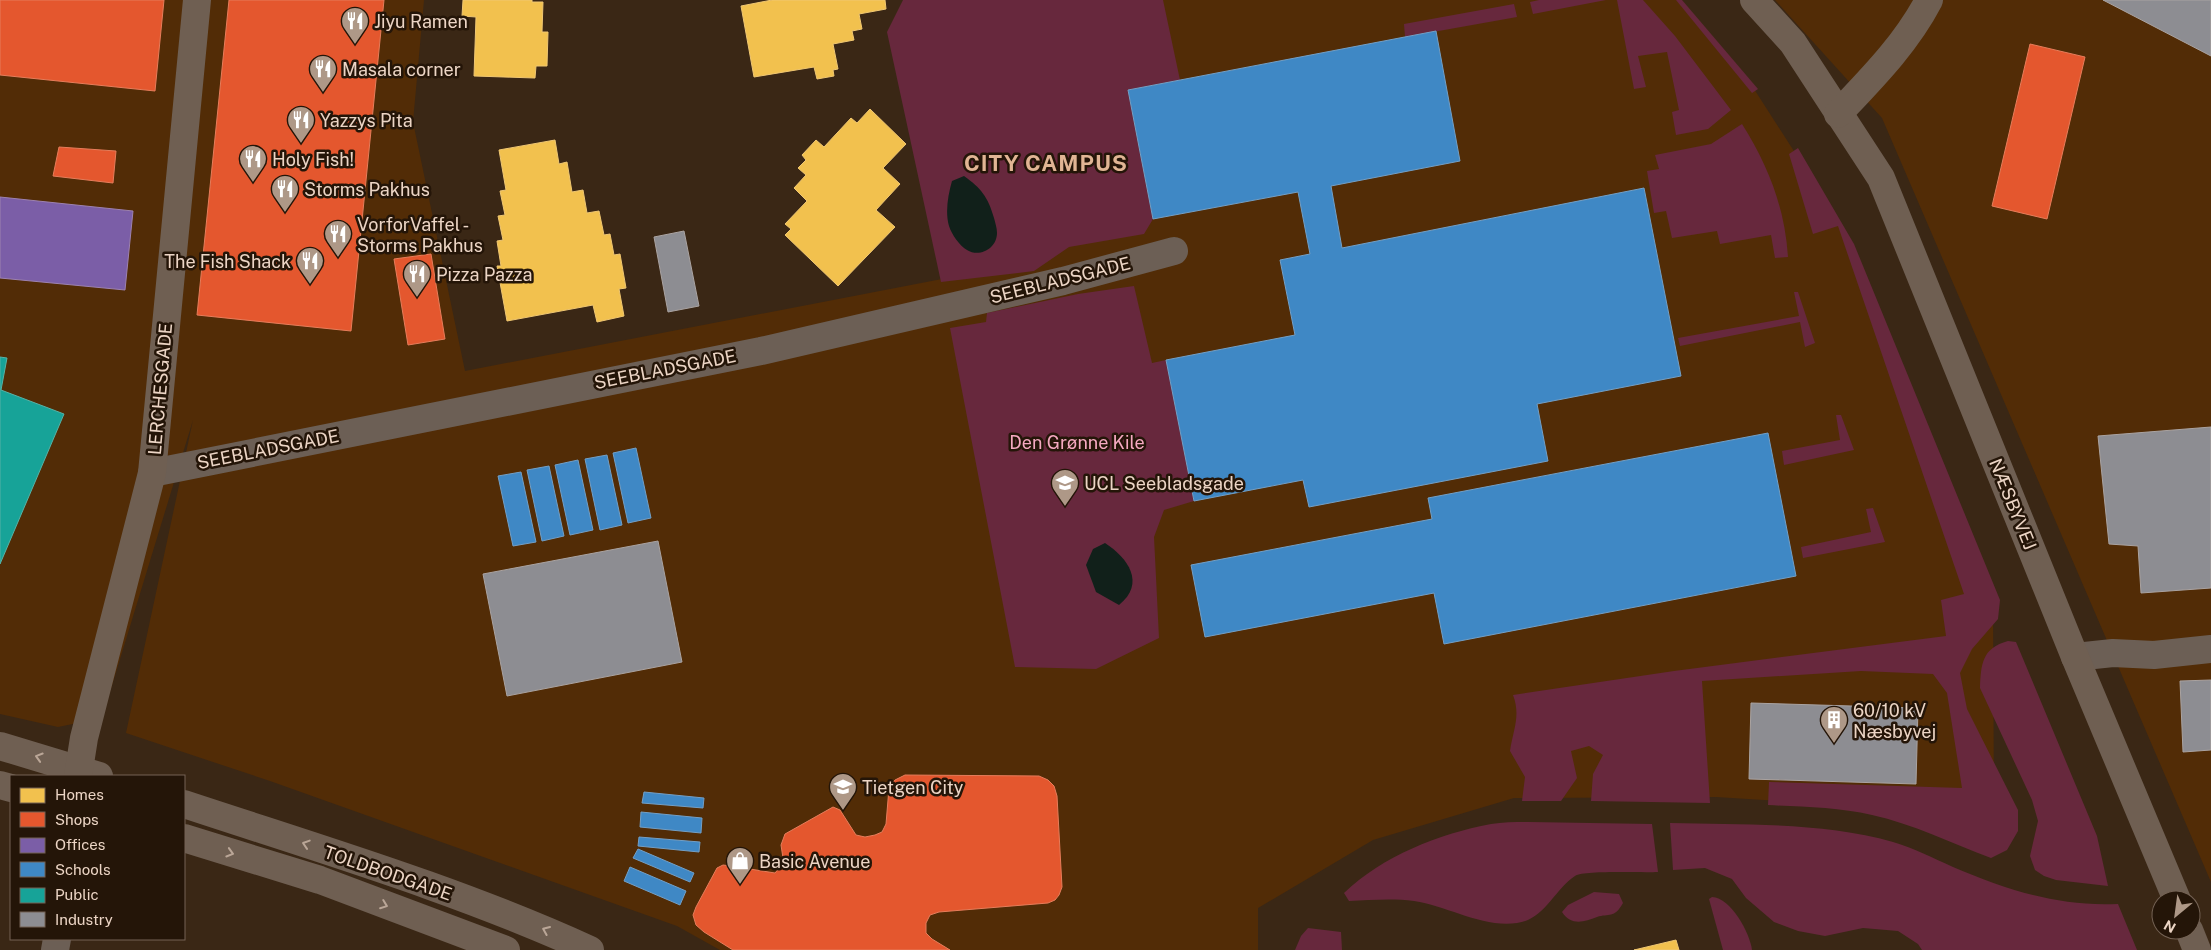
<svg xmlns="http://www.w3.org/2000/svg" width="2211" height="950" font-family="'Public Sans',sans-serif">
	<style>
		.built { fill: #522c06 }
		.green { fill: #67283d }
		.water { fill: #11201a }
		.homes { fill: #f2c14e; stroke: #f0c772 }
		.shops { fill: #e4572e; stroke: #e67d5b }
		.offices { fill: #7b5ea7; stroke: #9d82b0 }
		.schools { fill: #3f88c5; stroke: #739fc5 }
		.public { fill: #17a398; stroke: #57b2a6 }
		.industry { fill: #8d8d92; stroke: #aaa3a1 }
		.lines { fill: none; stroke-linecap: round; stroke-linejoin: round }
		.street { stroke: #6c5f55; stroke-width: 28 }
		.secondary { stroke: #6f5f52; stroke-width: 28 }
		.oneway { stroke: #baa697 }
		.labels { text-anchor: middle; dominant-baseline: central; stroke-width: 5; stroke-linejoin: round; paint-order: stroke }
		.poi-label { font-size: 18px; fill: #ecd5c5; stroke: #241508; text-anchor: start }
		.street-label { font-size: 18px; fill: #ecd5c5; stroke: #241508 }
		.park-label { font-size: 18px; fill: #f5a9c1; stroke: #241508 }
		.district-label { font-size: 22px; font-weight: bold; letter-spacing: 1px; fill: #e1b594; stroke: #241508 }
	</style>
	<rect width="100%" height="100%" fill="#3a2715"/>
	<g class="built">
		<path d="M0,0h424l-11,122 52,249 477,-92 -39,-279h776l75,89 88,137 151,377 1,211 -278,-17 -202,1 -141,42 -115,68v42h-538l-43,-24 -407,-145 -144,-48 67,-313 -91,298 -44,9 -58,-13z"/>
		<path d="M1775,0h436v882l-329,-764z"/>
	</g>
	<g class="green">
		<path d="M903,0h260l17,80 -52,10 25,129 -9,15 -75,13 -35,24 -93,11 -54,-250z"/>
		<path d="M1539,0h67l-73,14 -3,-12z"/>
		<path d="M1617,0h26l32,36 56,74 -23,19 -32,6 -4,-23 7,-2 -12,-58 -29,4 8,31 -12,2z"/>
		<path d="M1676,0h6l76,89 -6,4z"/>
		<path d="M1514,4l3,13 -112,20 -1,-13z"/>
		<path d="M1742,124c26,41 43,84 46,133l-13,1 -4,-23 -51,9 -3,-13 -45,7 -6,-27 -12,2 -7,-42 12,-2 -4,-14 56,-11z"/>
		<path d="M1798,148l56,96 146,356 -2,19 -26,30 -12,24 7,36 51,101v21l-11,19 -16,8c-40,-15 -78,-34 -119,-43 -34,-8 -70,-8 -104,-10l1,-23 193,6 -15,-95 -14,-19 -72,-3 -159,10 8,122 -119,-2 2,-27 10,-19 -14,-9 -18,5 6,27 -16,23h-39l3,-24 -15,-26c3,-21 11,-35 3,-56l161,-24 272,-35 -5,-36 23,-6 -126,-368 -25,8 -24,-80z"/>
		<path d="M1134,286l18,77 14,-3 28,141 -30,9 -10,27 5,101 -63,31 -81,-2 -65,-339 36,-6 1,-9 91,-19z"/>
		<path d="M1794,292h4l17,51 -10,4 -5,-25 -120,24 -2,-8 121,-22z"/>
		<path d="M1836,415h5l13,35 -70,15 -2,-14 58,-11z"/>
		<path d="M1873,508l12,34 -82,16 -2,-11 70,-15 -5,-23z"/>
		<path d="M2008,641l8,1 81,194 11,50 -52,-6 -12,-4 -9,-6 -5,-14 8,-35 -6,-21 -52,-112c1,-24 2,-40 28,-47z"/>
		<path d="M1529,822l123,2 6,48c-16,1 -73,-2 -83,4 -21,14 -31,44 -58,47 -35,5 -69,-17 -103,-22 -21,-3 -44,-1 -65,0l-5,-8c39,-37 94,-59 147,-69 12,-2 26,-2 38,-2z"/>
		<path d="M1670,823c73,2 153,-1 223,19 21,6 40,16 60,25 54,23 106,40 165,37l19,46h-215l-4,-6 -20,-13 -35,-3 -38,8 -27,-5 -24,-9 -28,-24 -14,-19 -27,-11 -32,2z"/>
		<path d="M1594,892l25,2 4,9c-9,16 -14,10 -26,14 -13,5 -26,9 -35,-5l6,-7z"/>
		<path d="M1712,897c19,1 38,36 40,53h-29l-14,-51z"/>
		<path d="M1308,928l33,4 1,18h-47l6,-14z"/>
	</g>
	<g class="water">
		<path d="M964,176c17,12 24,21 30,42 1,4 3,10 3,15 0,15 -17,25 -30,17 -8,-5 -15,-15 -18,-24 -4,-14 -1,-31 3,-45z"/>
		<path d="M1105,543c23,15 41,40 14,62l-23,-13 -10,-27 7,-16z"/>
	</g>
	<g class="homes">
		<path d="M463,0h69v2h11l-1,30h6l-1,34h-11l-1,12 -61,-2 2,-59 -14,-1z"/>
		<path d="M772,0h113l1,9 -27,5 3,15 -10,2 2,9 -21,4 5,25 -5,1 1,6 -17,3 -3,-12 -60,10 -13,-71z"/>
		<path d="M870,109l36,35 -23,24 17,16 -24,26 19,17 -57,59 -53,-51 6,-6 -6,-5 22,-23 -13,-13 12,-13 -8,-7 8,-8 -4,-5 14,-15 8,7 27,-29 6,5z"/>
		<path d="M555,140l4,24 8,-2 5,30 11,-2 4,23 12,-2 5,24 6,-1 4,21 6,-1 6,34 -7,1 5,27 -27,6 -4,-17 -86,16 -10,-55h4l-4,-25 6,-1 -5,-24 7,-1 -5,-24 6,-1 -7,-40z"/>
		<path d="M1676,940l3,10h-45z"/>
	</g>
	<g class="shops">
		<path d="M0,0h164l-9,91 -155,-16z"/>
		<path d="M229,0h155l-33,331 -154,-16z"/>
		<path d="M2030,44l55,13 -38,162 -55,-13z"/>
		<path d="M59,147l57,4 -3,32 -60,-7z"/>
		<path d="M431,254l14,85 -37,6 -14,-86z"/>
		<path d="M905,775l134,1 9,4 6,6 3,10 5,91 -3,8 -4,5 -7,3 -109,9 -9,3 -4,8v10l6,6 18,11h-217l-29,-18 -8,-7 -3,-10 3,-8 21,-39 6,-3 8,1 44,7 7,-8 1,-7 -2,-13 4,-11 48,-27 7,3 16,25 9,2 10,-2 7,-3 4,-8 3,-36 6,-8z"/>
	</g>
	<path class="offices" d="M0,197l133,14 -8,79 -125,-12z"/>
	<g class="schools">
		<path d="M1436,31l24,130 -129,25 11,62 302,-60 37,188 -144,28 11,57 -239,46 -6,-27 -109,21 -28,-141 129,-25 -15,-75 30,-6 -12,-62 -145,27 -25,-129z"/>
		<path d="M1768,433l28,143 -352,68 -10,-51 -229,44 -14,-72 241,-46 -4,-21z"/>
		<path d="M636,448l15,70 -23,5 -15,-70z"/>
		<path d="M607,455l15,70 -22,5 -15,-71z"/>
		<path d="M578,460l15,70 -23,5 -15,-70z"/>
		<path d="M549,466l15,70 -22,5 -15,-71z"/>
		<path d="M521,472l15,70 -23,4 -15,-70z"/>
		<path d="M644,792l60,6 -1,10 -61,-5z"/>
		<path d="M641,812l61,6 -1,15 -61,-6z"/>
		<path d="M639,837l61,5 -1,10 -61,-6z"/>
		<path d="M638,849l56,24 -4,9 -57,-24z"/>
		<path d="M630,867l56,24 -6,14 -56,-24z"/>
	</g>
	<path class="public" d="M0,357l7,1 -6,32 63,24 -64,150z"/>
	<g class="industry">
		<path d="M2103,0h108v56z"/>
		<path d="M684,231l15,75 -31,6 -14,-75z"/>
		<path d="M2211,427v161l-70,5 -3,-47 -29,-2 -11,-108z"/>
		<path d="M658,541l24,121 -175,34 -24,-122z"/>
		<path d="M2211,680v70l-28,2 -3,-71z"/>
		<path d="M1751,703l167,5 -2,76 -167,-5z"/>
	</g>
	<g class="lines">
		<g class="street">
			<path d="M152,473l609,-122 302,-70 111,-30"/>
			<path d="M2075,657l38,-4 41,2 57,-6"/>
			<path d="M55,950l2,-11"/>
		</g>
		<g class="secondary">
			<path d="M1754,0l39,43 88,135 194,479 102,243"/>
			<path d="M1838,114c34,-36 68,-70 91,-114"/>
			<path d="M0,746l99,30"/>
			<path d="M78,776l6,-38 68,-265 45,-473"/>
			<path d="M0,785l11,3"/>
			<path d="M184,804c136,45 275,86 406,146"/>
			<path d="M184,838l136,42 186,70"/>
			<path d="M2189,930l8,20"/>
		</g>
	</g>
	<defs><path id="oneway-chevron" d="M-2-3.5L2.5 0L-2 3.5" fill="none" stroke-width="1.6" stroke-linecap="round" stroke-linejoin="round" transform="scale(1.25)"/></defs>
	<g class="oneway">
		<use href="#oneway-chevron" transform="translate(39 757) rotate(-163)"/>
		<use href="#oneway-chevron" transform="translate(306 844) rotate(-162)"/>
		<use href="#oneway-chevron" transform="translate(230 853) rotate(17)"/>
		<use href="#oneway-chevron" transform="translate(384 905) rotate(21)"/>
		<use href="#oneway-chevron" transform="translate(546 930) rotate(-157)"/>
	</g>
	<defs>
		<symbol id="restaurant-pin" viewBox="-11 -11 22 30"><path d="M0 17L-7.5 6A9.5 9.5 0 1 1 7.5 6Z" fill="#ae9887" stroke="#241508"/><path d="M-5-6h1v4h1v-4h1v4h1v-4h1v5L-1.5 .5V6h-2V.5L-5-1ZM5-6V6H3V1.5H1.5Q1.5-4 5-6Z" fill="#fff"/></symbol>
		<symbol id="university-pin" viewBox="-11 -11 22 30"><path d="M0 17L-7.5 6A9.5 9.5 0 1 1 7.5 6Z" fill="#ae9887" stroke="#241508"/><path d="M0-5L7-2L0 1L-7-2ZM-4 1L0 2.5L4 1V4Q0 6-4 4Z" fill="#fff"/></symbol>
		<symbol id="building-pin" viewBox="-11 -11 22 30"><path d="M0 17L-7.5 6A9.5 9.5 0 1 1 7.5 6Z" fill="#ae9887" stroke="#241508"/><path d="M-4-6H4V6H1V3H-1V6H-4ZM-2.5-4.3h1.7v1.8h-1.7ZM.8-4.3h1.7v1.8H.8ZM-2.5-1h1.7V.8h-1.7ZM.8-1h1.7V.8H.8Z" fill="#fff"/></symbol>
		<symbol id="shop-pin" viewBox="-11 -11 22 30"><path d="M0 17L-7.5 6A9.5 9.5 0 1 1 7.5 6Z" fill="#ae9887" stroke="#241508"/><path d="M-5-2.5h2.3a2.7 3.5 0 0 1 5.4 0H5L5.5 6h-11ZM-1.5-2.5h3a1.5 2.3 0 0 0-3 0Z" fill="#fff"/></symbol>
	</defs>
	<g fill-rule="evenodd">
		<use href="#restaurant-pin" x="339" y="5" width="32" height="43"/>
		<use href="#restaurant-pin" x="307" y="53" width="32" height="43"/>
		<use href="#restaurant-pin" x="285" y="104" width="32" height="43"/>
		<use href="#restaurant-pin" x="237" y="143" width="32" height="43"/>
		<use href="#restaurant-pin" x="269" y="173" width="32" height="43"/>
		<use href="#restaurant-pin" x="322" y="218" width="32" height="43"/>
		<use href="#restaurant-pin" x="294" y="245" width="32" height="43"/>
		<use href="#restaurant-pin" x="401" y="258" width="32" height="43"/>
		<use href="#university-pin" x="1049" y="467" width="32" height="43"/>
		<use href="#building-pin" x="1818" y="704" width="32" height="43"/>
		<use href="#university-pin" x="827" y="771" width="32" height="43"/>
		<use href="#shop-pin" x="724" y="845" width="32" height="43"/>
	</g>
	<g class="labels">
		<g class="poi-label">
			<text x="374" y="21">Jiyu Ramen</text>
			<text x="342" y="69">Masala corner</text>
			<text x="320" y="120">Yazzys Pita</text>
			<text x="272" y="159">Holy Fish!</text>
			<text x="304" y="189">Storms Pakhus</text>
			<text x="357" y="224">VorforVaffel -<tspan x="357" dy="21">Storms Pakhus</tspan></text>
			<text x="291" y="261" text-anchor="end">The Fish Shack</text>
			<text x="436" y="274">Pizza Pazza</text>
			<text x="1084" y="483">UCL Seebladsgade</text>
			<text x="1853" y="710">60/10 kV<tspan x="1853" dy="21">Næsbyvej</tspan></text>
			<text x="862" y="787">Tietgen City</text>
			<text x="759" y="861">Basic Avenue</text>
		</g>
		<g class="street-label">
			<text transform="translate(1060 280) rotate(-14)">SEEBLADSGADE</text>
			<text transform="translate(665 369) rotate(-11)">SEEBLADSGADE</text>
			<text transform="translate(160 389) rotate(-85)">LERCHESGADE</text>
			<text transform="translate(268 449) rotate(-11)">SEEBLADSGADE</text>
			<text transform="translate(2013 504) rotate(68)">NÆSBYVEJ</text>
			<text transform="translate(388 873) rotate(19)">TOLDBODGADE</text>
		</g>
		<g class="park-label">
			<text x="1077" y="442">Den Grønne Kile</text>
		</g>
		<g class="district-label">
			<text x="1046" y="163">CITY CAMPUS</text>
		</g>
	</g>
	<rect x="10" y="775" width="175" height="165" fill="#241508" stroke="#746254"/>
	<rect x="20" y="788" width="25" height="15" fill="#f2c14e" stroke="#746254"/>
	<text x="55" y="800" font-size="15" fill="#ecd5c5">Homes</text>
	<rect x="20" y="812" width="25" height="15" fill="#e4572e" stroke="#746254"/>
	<text x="55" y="825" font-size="15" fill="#ecd5c5">Shops</text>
	<rect x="20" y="838" width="25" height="15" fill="#7b5ea7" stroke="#746254"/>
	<text x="55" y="850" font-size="15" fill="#ecd5c5">Offices</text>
	<rect x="20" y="862" width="25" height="15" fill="#3f88c5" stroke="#746254"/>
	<text x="55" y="875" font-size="15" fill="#ecd5c5">Schools</text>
	<rect x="20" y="888" width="25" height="15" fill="#17a398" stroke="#746254"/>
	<text x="55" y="900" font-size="15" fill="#ecd5c5">Public</text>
	<rect x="20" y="912" width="25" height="15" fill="#8d8d92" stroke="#746254"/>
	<text x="55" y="925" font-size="15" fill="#ecd5c5">Industry</text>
	<g transform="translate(2176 915) rotate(209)"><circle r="24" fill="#241508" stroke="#746254"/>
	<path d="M0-4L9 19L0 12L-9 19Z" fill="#ae9887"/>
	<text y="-8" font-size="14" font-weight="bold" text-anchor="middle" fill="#ecd5c5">N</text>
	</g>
</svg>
